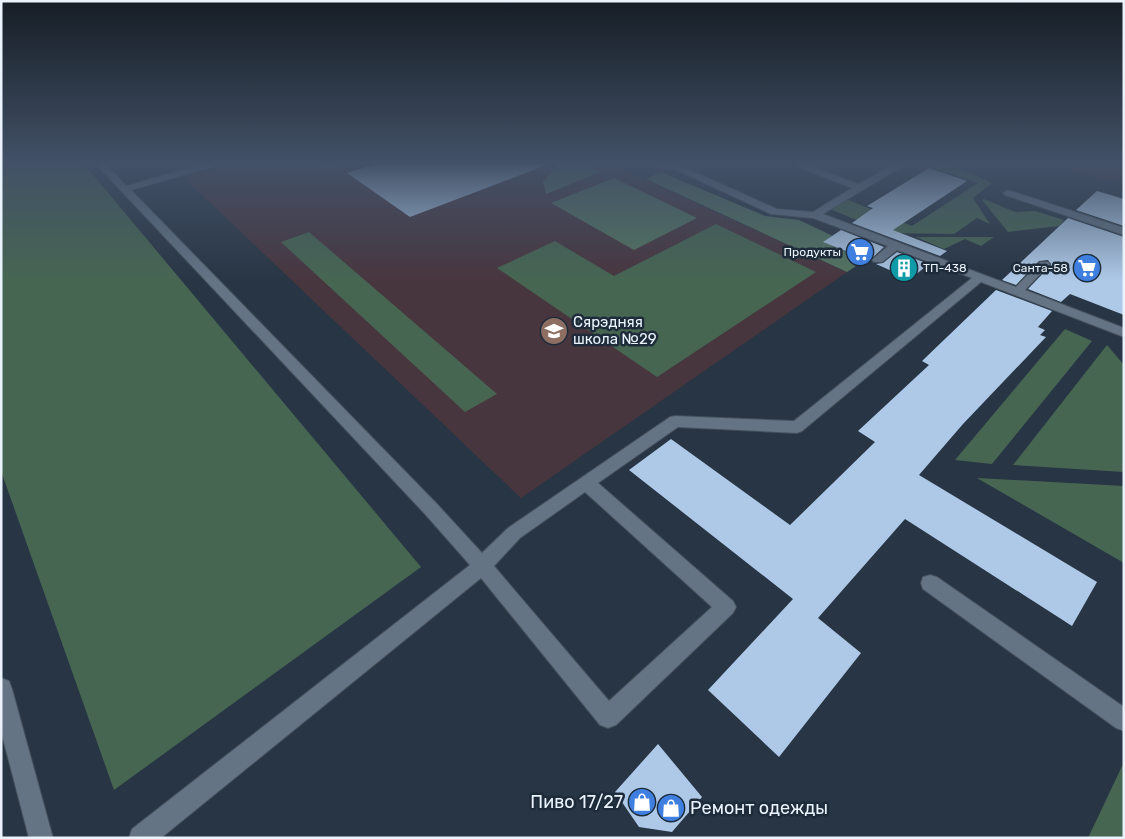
<svg xmlns="http://www.w3.org/2000/svg" width="1125" height="839" font-family="Rubik,sans-serif">
<style>
.education{fill:#48363f}
.green{fill:#476652}
.forest{fill:#547560}
.building{fill:#aec9e7}
.lines{fill:none;stroke-linecap:round;stroke-linejoin:round}
.minor-casing{stroke:#44505c;stroke-width:2}
.minor{fill:#647485;fill-rule:evenodd}
.labels{text-anchor:middle;dominant-baseline:central;stroke-width:5;stroke-linejoin:round;paint-order:stroke}
.far-poi-label{font-size:12px;fill:#eaf3fc;stroke:#1e2b3a;text-anchor:end}
.poi-label{font-size:15px;fill:#eaf3fc;stroke:#1e2b3a;text-anchor:start}
.near-poi-label{font-size:18px;fill:#eaf3fc;stroke:#1e2b3a;text-anchor:end}
</style>
<rect width="100%" height="100%" fill="#283544"/>
<g class="education">
<path d="M232,164h379l236,108 -326,226 -337,-320z"/>
<path d="M1049,164h75v8l-8,7 -19,-1z"/>
</g>
<g class="green">
<path d="M1,164h83l337,403 -307,223 -113,-319z"/>
<path d="M931,164h20l41,19 -19,15 17,26 -13,-6 -23,16 -66,-1 -58,-24 16,-10 66,27 66,-43 -50,-17z"/>
<path d="M984,199l31,13 20,-1 29,9 -5,6 -51,6 -26,-32z"/>
<path d="M716,224l100,48 -159,105 -160,-109 58,-27 59,35z"/>
<path d="M309,232l188,162 -32,18 -184,-170z"/>
<path d="M916,237h78l-13,9 -16,-7 -21,10z"/>
<path d="M1065,329l27,12 -100,123 -37,-4z"/>
<path d="M1107,345l17,20v107l-111,-7z"/>
<path d="M977,478l147,8v77z"/>
<path d="M1124,762v76h-36z"/>
</g>
<g class="forest">
<path d="M558,164h26l17,8 -55,22 -3,-12z"/>
<path d="M661,172l104,44 34,4 34,16 -9,6 41,18 -18,12 -201,-93z"/>
<path d="M614,178l83,40 -63,32 -83,-47z"/>
</g>
<g class="building">
<path d="M376,164h167l1,2 -134,51 -63,-44z"/>
<path d="M929,168l38,13 -74,49 54,21 -7,5 -88,-33 21,-15 -6,-2z"/>
<path d="M1097,191l27,8v27l-48,-16z"/>
<path d="M1068,218l56,19v78l-54,-21 -9,8 -33,-13 23,-24 -3,-5 -9,1 -23,24 -14,-5z"/>
<path d="M841,230l43,17 -13,12v2l-48,-19z"/>
<path d="M897,252l32,12 -19,15 -34,-15 7,-1z"/>
<path d="M996,290l56,21 -14,16 7,3 -5,5 6,2 -83,87 -44,51 178,107 -25,44 -167,-107 -87,99 43,35 -82,104 -71,-67 85,-91 -164,-129 42,-31 119,86 85,-83 -17,-11 71,-66 -7,-4z"/>
<path d="M658,744l44,53 -30,35 -33,-5 -24,-35z"/>
</g>
<g class="lines">
<g class="minor-casing">
<g id="minor">
<path d="M96,164h10l20,22 77,-22h13l-1,2 -84,24 306,314 45,49 26,-25 162,-111 5,-1 119,5 178,-143 -75,-28 -15,12h-8l-2,-2 2,-2 14,-12 -75,-28 -42,-4 -97,-45 -18,-3 -1,-2 24,1 98,44 36,3 39,-24 -56,-22 -1,-2h11l52,20 38,-20h10l-83,50 193,73 24,-25h8l2,2 -2,2 -23,24 99,38v9l-143,-55 -179,149 -5,2 -119,-6 -80,56 135,118 3,6 -3,6 -117,112 -8,3 -8,-3 -119,-147 -320,260h-32l3,-9 338,-264 -45,-51zM585,492l127,115 -103,94 -115,-135 26,-28z"/>
<path d="M316,164h25c-6,4 -19,4 -25,0z"/>
<path d="M1008,190l116,38v7l-119,-40 -2,-2z"/>
<path d="M930,575l7,2 187,130v24l-8,-3 -193,-139 -2,-6 2,-6z"/>
<path d="M1,678l8,3 3,8 41,149h-24l-28,-107z"/>
</g>
</g>
<use href="#minor" class="minor"/>
</g>
<linearGradient id="sky" x2="0" y2="1"><stop stop-color="#161d25"/><stop offset="0.58" stop-color="#425167"/><stop offset="1" stop-color="#425167" stop-opacity="0"/></linearGradient>
<rect width="1125" height="281" fill="url(#sky)"/>
<defs>
<g id="supermarket-disc" transform="scale(1.4375)"><circle r="9.5" fill="#3f7fe0" stroke="#1e2b3a"/><path d="M-6-5.5h2.5l.6 2H6L4.5 2H-2.5L-4.4-4H-6ZM-1.5 3.2a1.3 1.3 0 1 0 .1 0ZM3 3.2a1.3 1.3 0 1 0 .1 0Z" fill="#fff"/></g>
<g id="building-disc" transform="scale(1.4375)"><circle r="9.5" fill="#0f9aa8" stroke="#1e2b3a"/><path d="M-4-6H4V6H1V3H-1V6H-4ZM-2.5-4.3h1.7v1.8h-1.7ZM.8-4.3h1.7v1.8H.8ZM-2.5-1h1.7V.8h-1.7ZM.8-1h1.7V.8H.8Z" fill="#fff"/></g>
<g id="school-disc" transform="scale(1.4375)"><circle r="9.5" fill="#8d6e63" stroke="#1e2b3a"/><path d="M0-5L7-2L0 1L-7-2ZM-4 1L0 2.5L4 1V4Q0 6-4 4Z" fill="#fff"/></g>
<g id="shop-disc" transform="scale(1.4375)"><circle r="9.5" fill="#3f7fe0" stroke="#1e2b3a"/><path d="M-5-2.5h2.3a2.7 3.5 0 0 1 5.4 0H5L5.5 6h-11ZM-1.5-2.5h3a1.5 2.3 0 0 0-3 0Z" fill="#fff"/></g>
</defs>
<g fill-rule="evenodd">
<use href="#supermarket-disc" x="860" y="252"/>
<use href="#building-disc" x="904" y="268"/>
<use href="#supermarket-disc" x="1087" y="268"/>
<use href="#school-disc" x="554" y="331"/>
<use href="#shop-disc" x="642" y="802"/>
<use href="#shop-disc" x="671" y="808"/>
</g>
<g class="labels">
<g class="far-poi-label">
<text x="841" y="252">Продукты</text>
<text x="923" y="268" text-anchor="start">ТП-438</text>
<text x="1068" y="268">Санта-58</text>
</g>
<g class="poi-label">
<text x="573" y="322">Сярэдняя<tspan x="573" dy="17">школа №29</tspan></text>
</g>
<g class="near-poi-label">
<text x="623" y="802">Пиво 17/27</text>
<text x="690" y="808" text-anchor="start">Ремонт одежды</text>
</g>
</g>
<rect width="1125" height="839" fill="none" stroke="#eaf3fc" stroke-width="5"/>
</svg>
